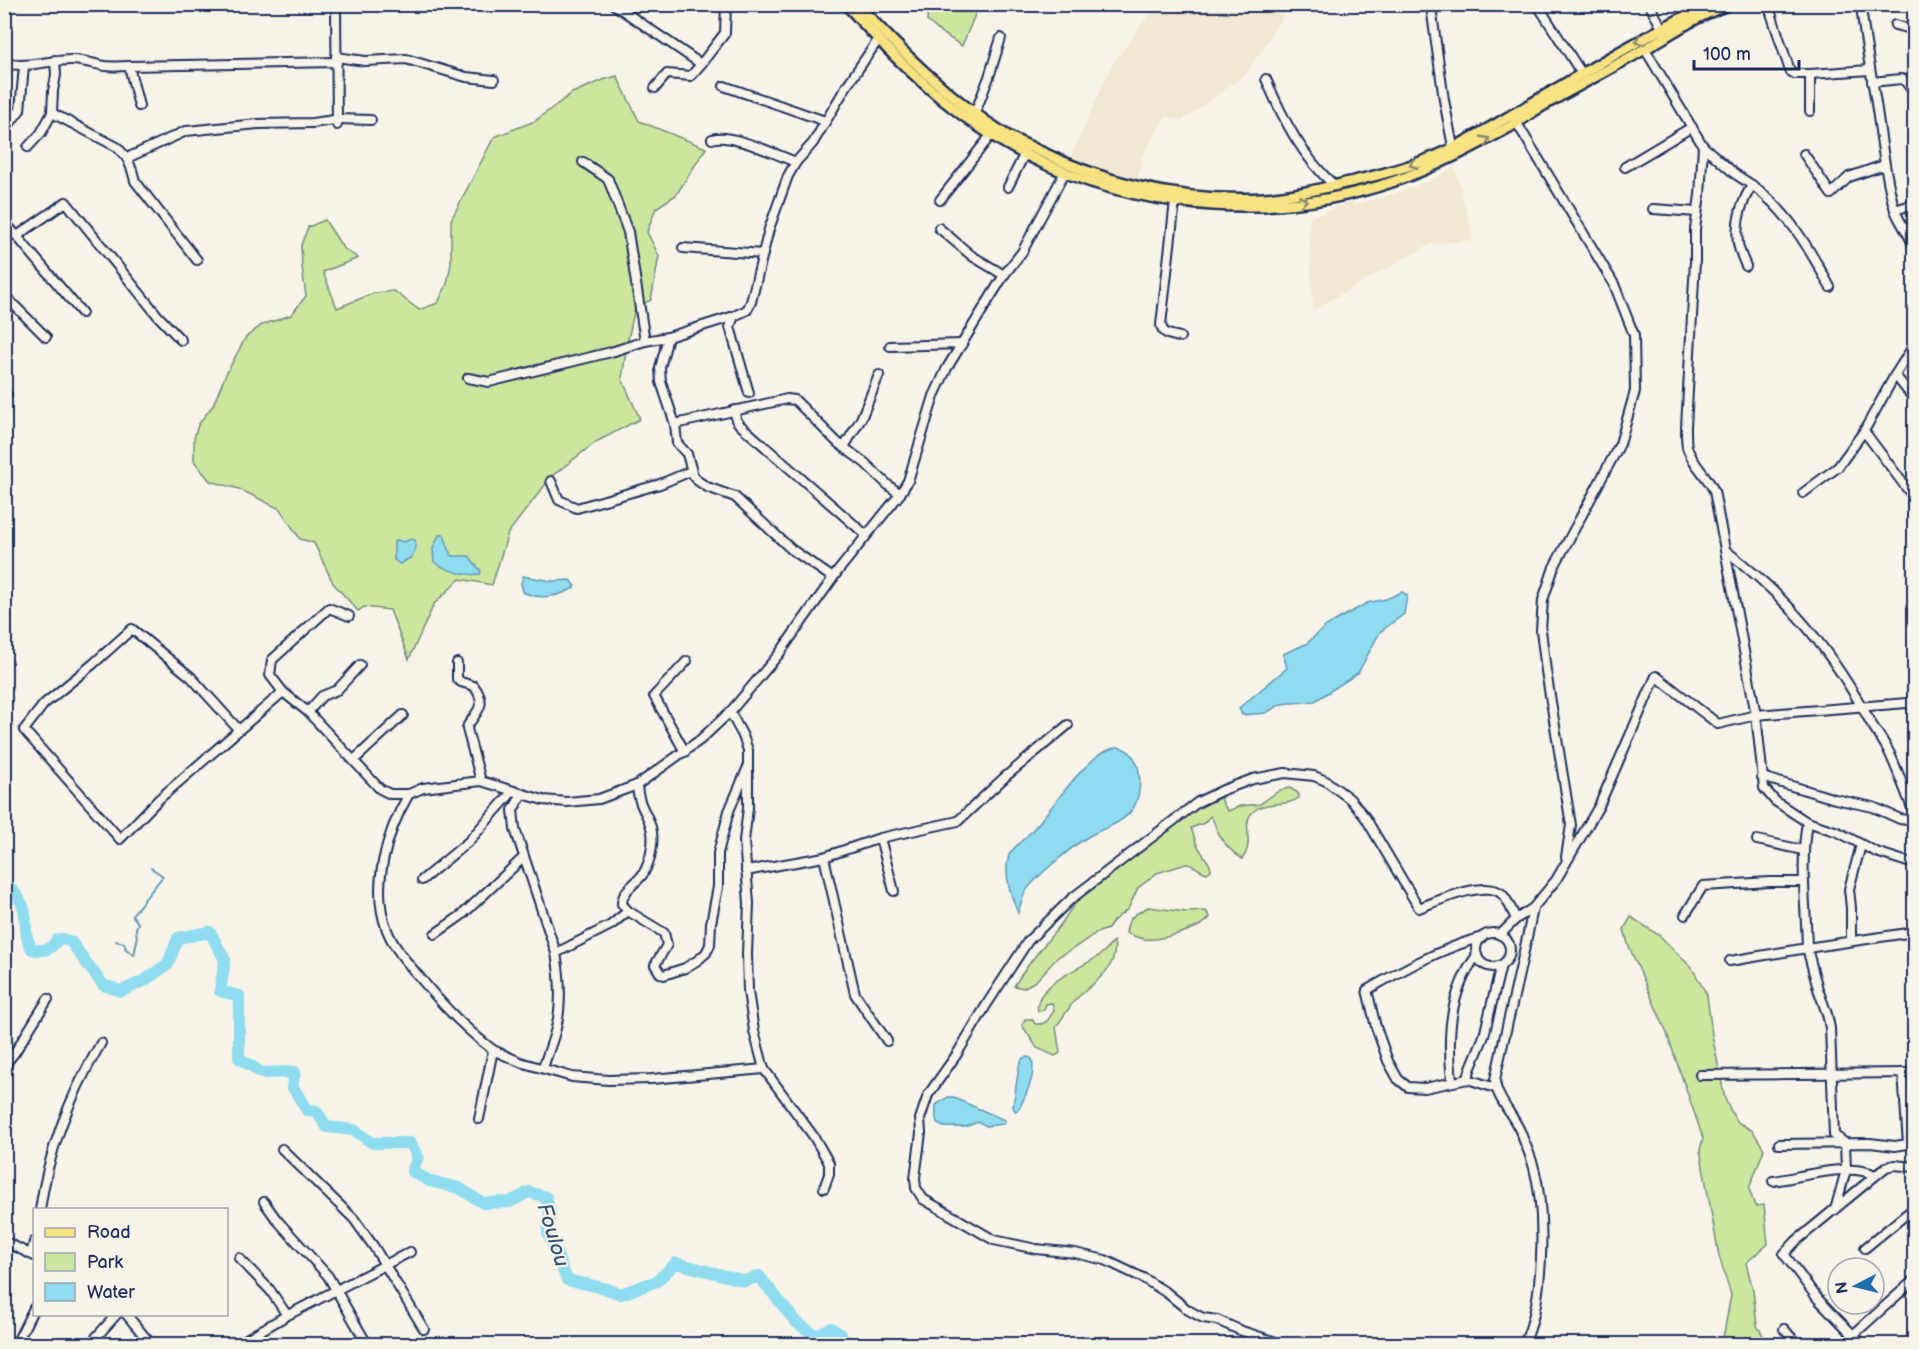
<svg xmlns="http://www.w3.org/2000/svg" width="1919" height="1349" font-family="'Balsamiq Sans',sans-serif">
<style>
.built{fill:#f2e7d1}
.green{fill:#cce69d;stroke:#748a7e;stroke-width:1.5}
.water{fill:#8fdbf0;stroke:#6196b6;stroke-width:1.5}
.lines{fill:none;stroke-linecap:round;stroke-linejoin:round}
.stream{stroke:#6196b6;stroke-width:2}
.river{stroke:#8fdbf0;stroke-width:12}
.minor-casing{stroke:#1b2f5e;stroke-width:12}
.major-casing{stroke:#1b2f5e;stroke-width:14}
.minor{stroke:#f7f3e8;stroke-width:8}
.major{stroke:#f8e281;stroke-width:9}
.oneway{stroke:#8a8870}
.labels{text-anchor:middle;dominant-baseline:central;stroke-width:4.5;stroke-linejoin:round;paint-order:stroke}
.water-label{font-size:21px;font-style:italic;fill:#32517b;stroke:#f7f3e8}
</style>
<rect width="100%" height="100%" fill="#f7f3e8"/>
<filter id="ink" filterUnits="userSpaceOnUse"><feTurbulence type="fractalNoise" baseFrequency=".0167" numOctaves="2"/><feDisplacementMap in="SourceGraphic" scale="12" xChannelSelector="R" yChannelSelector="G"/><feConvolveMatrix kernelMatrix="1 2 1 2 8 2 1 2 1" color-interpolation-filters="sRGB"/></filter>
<g filter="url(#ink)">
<g class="built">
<path d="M1156,5h134l-43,68 -65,48 -16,-5 -24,41 -6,29 -69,-21 45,-100z"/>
<path d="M1455,166l18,74 -43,4 -117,66 -4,-92 44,-17 1,4 45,-13 35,-14z"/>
</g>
<g class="green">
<path d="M928,5h51l-17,41 -22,-14 -13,-11z"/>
<path d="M617,76l22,45 67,27 -30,47 -20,13 -9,24 12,24 -8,44 -16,8 -8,36 -5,35 18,40 -44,23 -44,34 -44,57 -16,52 -32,-6 -26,25 -25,55 -19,-49 -26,-3 -6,4 -25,-28 -19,-40 -14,-4 -20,-30 -41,-20 -29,-8 -16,-20v-23l4,-13 15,-20 13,-31 20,-37 16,-12 29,-10 15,-19 -4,-29 -1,-22 7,-18 17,-7 18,28 15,10 -35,14 14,36 37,-15 20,-2 25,19 19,-7 9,-19 4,-20v-44l43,-83 41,-16 37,-28 31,-13z"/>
<path d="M1290,788l8,5 1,5c-13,10 -36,1 -48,16 -9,11 4,30 -9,45 -10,-7 -18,-15 -24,-25 -3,-7 -3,-13 -8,-18l-6,7 -13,5 6,17 13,20 1,5 -4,3c-8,-2 -13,-9 -21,-9l-29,9 -19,15 -10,21 -15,12 -5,8 -12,4 -25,17 -12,6 -23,25 -13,7 -9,-2c13,-21 28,-39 44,-58 7,-9 12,-19 19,-26 40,-44 91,-79 144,-105l2,7 5,7 12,-5 20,-2 20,-14z"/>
<path d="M1148,907l38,5 20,-1 4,6c-7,12 -51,24 -66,22 -6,-1 -12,-4 -18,-6 2,-17 8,-18 22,-26z"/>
<path d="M1631,917l29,19 32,32 15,27 5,40 13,64 11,22 17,10 11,18 -15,40 6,17 9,-1 4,39 -22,19 7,27 4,36 12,18h-47l9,-49 -12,-39 -19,-106 3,-12 -37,-107 -38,-87 -4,-15z"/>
<path d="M1114,941c5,28 -20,41 -38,58 -7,8 -13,19 -20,28l4,26 -5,3 -18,-8 -15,-23 3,-6h7l3,5c12,1 14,-5 19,-14l-2,-7 -6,1 -2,6 -6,1c-6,-25 43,-43 59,-54 7,-4 12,-11 17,-16z"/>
</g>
<g class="water">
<path d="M439,535h5l7,20 3,1h15l12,15 -1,3c-15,2 -33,-3 -46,-12l-1,-14z"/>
<path d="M411,539l4,1 1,7 -4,10 -12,7 -6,-4v-18l3,-2 7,2z"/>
<path d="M523,576l29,5 18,-1 5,5 -1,3c-16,9 -35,12 -51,4l-2,-9z"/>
<path d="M1402,592l5,3 -3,19 -24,18 -22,41 -43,28 -34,3 -15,9 -24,2 -3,-7 48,-40 -4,-14 23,-10 20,-18 41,-23 19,-4z"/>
<path d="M1118,747c26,4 26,46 14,63 -10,13 -25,17 -39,24 -16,8 -58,43 -67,57 -4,7 -6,15 -8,22 -7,-17 -15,-39 -9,-58 3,-7 13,-14 19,-20 23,-24 40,-54 66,-76 7,-7 15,-10 24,-12z"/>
<path d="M1028,1057l4,2c4,18 -6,35 -13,50l-4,2 -2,-4 6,-41 4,-8z"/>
<path d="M948,1097h4l53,23 -2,4 -17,2c-8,-6 -11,-3 -18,0 -4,2 -11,1 -16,1 -18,2 -17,-8 -16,-22z"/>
</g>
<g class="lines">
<path class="stream" d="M116,941l8,2 2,6 8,6 3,-14 -1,-12 2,-6 -6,-8 31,-39 -12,-8"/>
<g class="river">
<path d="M4,882c10,9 20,20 21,33 2,14 -1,21 7,34 12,2 18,2 25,-9l6,-1 8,3 32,43 18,6 23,-10 24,-17 10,-26 32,-6 15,28 -5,31 19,5v62l23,15 33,-1 -3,14 15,24 9,1 11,16 27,3 18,13h38l8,14 -6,14 17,10 30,7 24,15 27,-1 19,-10 17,5 4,16 -2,20 19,47 37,8 17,6 36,-13 19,-18 69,18 14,-5 37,46 20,14 15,-8 10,7 6,9"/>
<path d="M946,1344l6,-1 5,1"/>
</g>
<g class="minor-casing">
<g id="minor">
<path d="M197,4h21"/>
<path d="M336,4l1,121"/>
<path d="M613,4l88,60 24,-31 1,-29"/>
<path d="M1537,4l45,70"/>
<path d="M1649,4l13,24 1,4"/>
<path d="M1768,4l22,67 5,3h15v37"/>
<path d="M1861,4c3,36 11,71 16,106 5,33 8,65 17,97 4,15 16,26 20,41"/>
<path d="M1431,7l13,93 9,47"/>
<path d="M1895,25l19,5"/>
<path d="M336,57l29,4 41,-2 60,18 28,3"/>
<path d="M4,63c24,6 46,-4 70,-3 12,1 20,4 31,6 8,1 16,0 24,0"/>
<path d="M1810,74l60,-4"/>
<path d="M1266,79c17,40 36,78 69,107"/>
<path d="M1872,82l29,-3 3,1 10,12"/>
<path d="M724,86l101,35"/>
<path d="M655,88l12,-14 24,2 10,-12"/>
<path d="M139,106l-10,-40 208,-4"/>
<path d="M52,113l65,34 10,11 5,12 3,11 62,79"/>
<path d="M975,113l14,-36 12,-39"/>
<path d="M1512,115l102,169 20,51 1,56 -15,53 -66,123 -11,33 -2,30 5,41 25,154 -5,32"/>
<path d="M337,119l34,1"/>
<path d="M5,130l15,-20 4,-44"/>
<path d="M712,139c17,-7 65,16 84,23"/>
<path d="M1703,146l32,28 17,11c-11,18 -17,36 -14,58 1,8 5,16 8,23"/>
<path d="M28,147l13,-14 11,-20 1,-22 3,-16 -1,-15"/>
<path d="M1804,154l27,40 18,-17 35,-12"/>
<path d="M127,158l59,-27 72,-7 54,-1 22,-3"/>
<path d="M583,162l25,17 20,53 17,109"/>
<path d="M1625,167l67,-40"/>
<path d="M1752,185c36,26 57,63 78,102"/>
<path d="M1008,187l17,-34"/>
<path d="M940,200l55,-70"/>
<path d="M1175,201l-14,124c2,10 10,10 19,12"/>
<path d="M1653,209l44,3"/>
<path d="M1895,210l19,-6"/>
<path d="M4,221l78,92"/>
<path d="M939,228l33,28 32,19"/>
<path d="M17,236l49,-34 92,114 23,24"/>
<path d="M683,248l80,6"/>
<path d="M4,295l42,42"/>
<path d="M734,316l-4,11 19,66"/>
<path d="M668,337l-8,31 1,14 14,42 2,19 10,11 6,21 5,6 9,6 28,10 56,52 42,29"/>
<path d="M890,346l72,-2"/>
<path d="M1895,375l19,24"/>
<path d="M468,378l21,4 122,-30 34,-11 23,-4 66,-21 13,-6 4,-8 18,-73 19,-53 8,-14 17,-19 33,-56 32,-47"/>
<path d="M4,391l3,4"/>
<path d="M735,410l1,10 4,5 126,110"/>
<path d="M675,424l112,-25 8,1 43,43 27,20 23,22 12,9"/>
<path d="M1864,431l50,67"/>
<path d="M844,447l17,-28 18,-44"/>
<path d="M551,481l8,19 18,8 83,-24 31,-13"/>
<path d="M1803,493l35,-26 26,-36 31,-56 19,-30"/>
<path d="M1725,550c65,49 107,102 146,173 6,10 14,20 19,31 9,20 16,39 24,59"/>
<path d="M457,663v16l4,3 13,4c13,18 5,23 -6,39l-1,4 14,52"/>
<path d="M283,692l-13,-17 2,-15 57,-52 20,8"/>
<path d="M308,712l14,-16 15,-6 23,-25"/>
<path d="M730,712l13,24 5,14v58l-4,33 5,62 -2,51 1,37 6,40 10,38 50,68 15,26v11l-5,14"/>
<path d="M239,730l-48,-53 -59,-48 -39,35 -49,40 -20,26 96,109 39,-40 124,-107 25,20 72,77 10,5h19l14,-6 58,-7 62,19 24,2 32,-3 38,-14 63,-45 30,-28 49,-58 59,-83 62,-77 8,-13 26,-85 13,-28 57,-93 18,-23 43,-80"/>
<path d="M685,752l-31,-56 33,-35"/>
<path d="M354,760l49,-45"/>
<path d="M1762,777l73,22 38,8 27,12 14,2"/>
<path d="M637,785c1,29 21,33 14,67 -1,8 -4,15 -8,22 -7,10 -21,16 -21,30l6,7 36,22 3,12 -12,20 5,8 4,2 21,-7 13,-8 8,-7 4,-8 1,-22 7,-36v-34l11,-42 18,-42"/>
<path d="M409,794c-22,37 -39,93 -22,136 8,21 26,39 40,56 20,24 41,45 66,64l-14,69"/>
<path d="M522,794l-9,16 2,19 41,124c4,23 6,52 0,75 -3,13 -9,27 -13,40"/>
<path d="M1807,822l31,10 38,20 38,12"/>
<path d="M880,838l14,53"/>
<path d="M1757,840l46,10"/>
<path d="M824,857l31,137 32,47"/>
<path d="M746,871l78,-14 56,-19 78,-17 47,-44 63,-52"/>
<path d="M422,880l47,-39 44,-50"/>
<path d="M1685,915l18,-29 67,-4h33"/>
<circle cx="1493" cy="950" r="17"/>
<path d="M435,934l27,-19 61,-57"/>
<path d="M1500,935l16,-16 17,-11 23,-28 43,-74 57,-130 62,48 38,-9 -42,-224c-7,-16 -22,-27 -27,-44 -1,-6 -1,-14 -1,-20l9,-166v-32l5,-34 3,-49 -58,-97"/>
<path d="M1482,937c-42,12 -78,32 -115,53l9,37 12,34 10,18 10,8 17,1 43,-9 27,9"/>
<path d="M1851,940v-32l-2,-19 12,-44"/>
<path d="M556,953l55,-28 17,-14"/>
<path d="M1730,961l77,-13c-1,-43 -7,-84 0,-126l-32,-21 -11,-13 -8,-73 151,-12 7,3"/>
<path d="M493,1050l27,12 52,15 36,3 44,-1 112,-10"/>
<path d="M4,1066l11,-14 33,-53"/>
<path d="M1700,1075l214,-2"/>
<path d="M1468,1079l2,-9 14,-34 17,-71"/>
<path d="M1452,1081c-5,-45 -3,-88 25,-126"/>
<path d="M1779,1144l91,-1 25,3 13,-2 -5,-71"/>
<path d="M282,1149l72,70 20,28 50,82"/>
<path d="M1773,1181c28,-4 77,-19 102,-6"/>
<path d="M264,1202l13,18 51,56 39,68"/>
<path d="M40,1210c8,-59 31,-116 61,-167"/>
<path d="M1835,1210l11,-40 -1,-27 -11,-8 -4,-107 -3,-14 -9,-25 -11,-41 107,-16"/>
<path d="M4,1241l30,15"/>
<path d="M1865,1248l49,-40"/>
<path d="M31,1254l3,-12"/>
<path d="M239,1258l31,32 17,25"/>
<path d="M126,1314l25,30"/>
<path d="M1784,1329l13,15"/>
<path d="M16,1344l18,-36"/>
<path d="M90,1344l27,-30"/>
<path d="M238,1344l46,-27 126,-65"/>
<path d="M1282,1344l-40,-13 -25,-11 -14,-2 -15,-8 -21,-17 -24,-15 -38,-18 -30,-7 -39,-4 -42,-9 -71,-41 -7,-11 -1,-10 6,-45 -1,-14 8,-24 29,-41 30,-50 41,-63 43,-42 127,-97 25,-12 30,-11 32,-6 29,3 12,5 24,18 15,18 54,91c18,-7 67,-29 83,-14 6,6 10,17 14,25"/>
<path d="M1524,1344c20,-42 22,-131 10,-176 -3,-12 -9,-24 -13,-35 -7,-18 -25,-34 -26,-53 12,-57 27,-114 38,-172"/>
<path d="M1843,1344l71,-64"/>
<path d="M1862,1344l-44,-45 -34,-45 12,-13 90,-74 9,-2 19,2"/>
</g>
</g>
<g class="major-casing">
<g id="major">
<path d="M846,4c40,45 83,89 132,122 119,82 281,102 417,55 38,-13 74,-32 109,-51 10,-5 20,-12 30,-19 35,-21 73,-40 109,-61 28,-16 56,-36 88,-46"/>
<path d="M857,4c45,48 92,95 148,130 9,6 20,10 30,15 71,35 149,53 228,49 32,-2 65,-11 95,-18 29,-7 59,-15 87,-28 29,-14 56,-31 84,-47 59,-35 119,-71 181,-101"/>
</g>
</g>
<use href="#minor" class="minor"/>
<use href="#major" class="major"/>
</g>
<defs><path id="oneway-chevron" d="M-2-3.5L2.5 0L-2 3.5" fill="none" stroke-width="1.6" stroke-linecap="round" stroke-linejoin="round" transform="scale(1.5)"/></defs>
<g class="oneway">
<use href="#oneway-chevron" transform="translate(1639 41) rotate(150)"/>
<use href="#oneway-chevron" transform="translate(1486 140) rotate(-28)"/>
<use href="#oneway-chevron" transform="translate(1413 164) rotate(160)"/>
<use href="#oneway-chevron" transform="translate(1303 201) rotate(-7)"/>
</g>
</g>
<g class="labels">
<g class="water-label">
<text transform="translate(553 1235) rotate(73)">Foulou</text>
</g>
</g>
<rect width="1919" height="1349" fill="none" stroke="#f7f3e8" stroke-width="24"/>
<rect x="12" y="12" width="1895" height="1325" fill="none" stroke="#1b2f5e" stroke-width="2" filter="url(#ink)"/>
<rect x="33" y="1208" width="195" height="108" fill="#f7f3e8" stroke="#9fa5b1" stroke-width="1.5"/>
<rect x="45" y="1228" width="30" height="9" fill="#f8e281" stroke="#9fa5b1" stroke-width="1.5"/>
<text x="87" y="1238" font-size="18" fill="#1b2f5e">Road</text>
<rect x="45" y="1253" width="30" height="18" fill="#cce69d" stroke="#9fa5b1" stroke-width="1.5"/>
<text x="87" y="1268" font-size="18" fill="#1b2f5e">Park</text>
<rect x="45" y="1283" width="30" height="18" fill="#8fdbf0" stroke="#9fa5b1" stroke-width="1.5"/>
<text x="87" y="1298" font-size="18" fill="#1b2f5e">Water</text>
<g transform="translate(1856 1286) rotate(263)"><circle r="28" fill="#f7f3e8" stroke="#9fa5b1" stroke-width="1.5"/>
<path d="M0-4.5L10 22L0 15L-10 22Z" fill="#1f6fb2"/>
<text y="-9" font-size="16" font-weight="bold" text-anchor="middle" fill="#1b2f5e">N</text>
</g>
<path d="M1694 60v9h105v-9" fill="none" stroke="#1b2f5e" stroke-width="3"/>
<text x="1703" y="60" font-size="18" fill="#1b2f5e" stroke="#f7f3e8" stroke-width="4.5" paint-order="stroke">100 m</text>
</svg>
